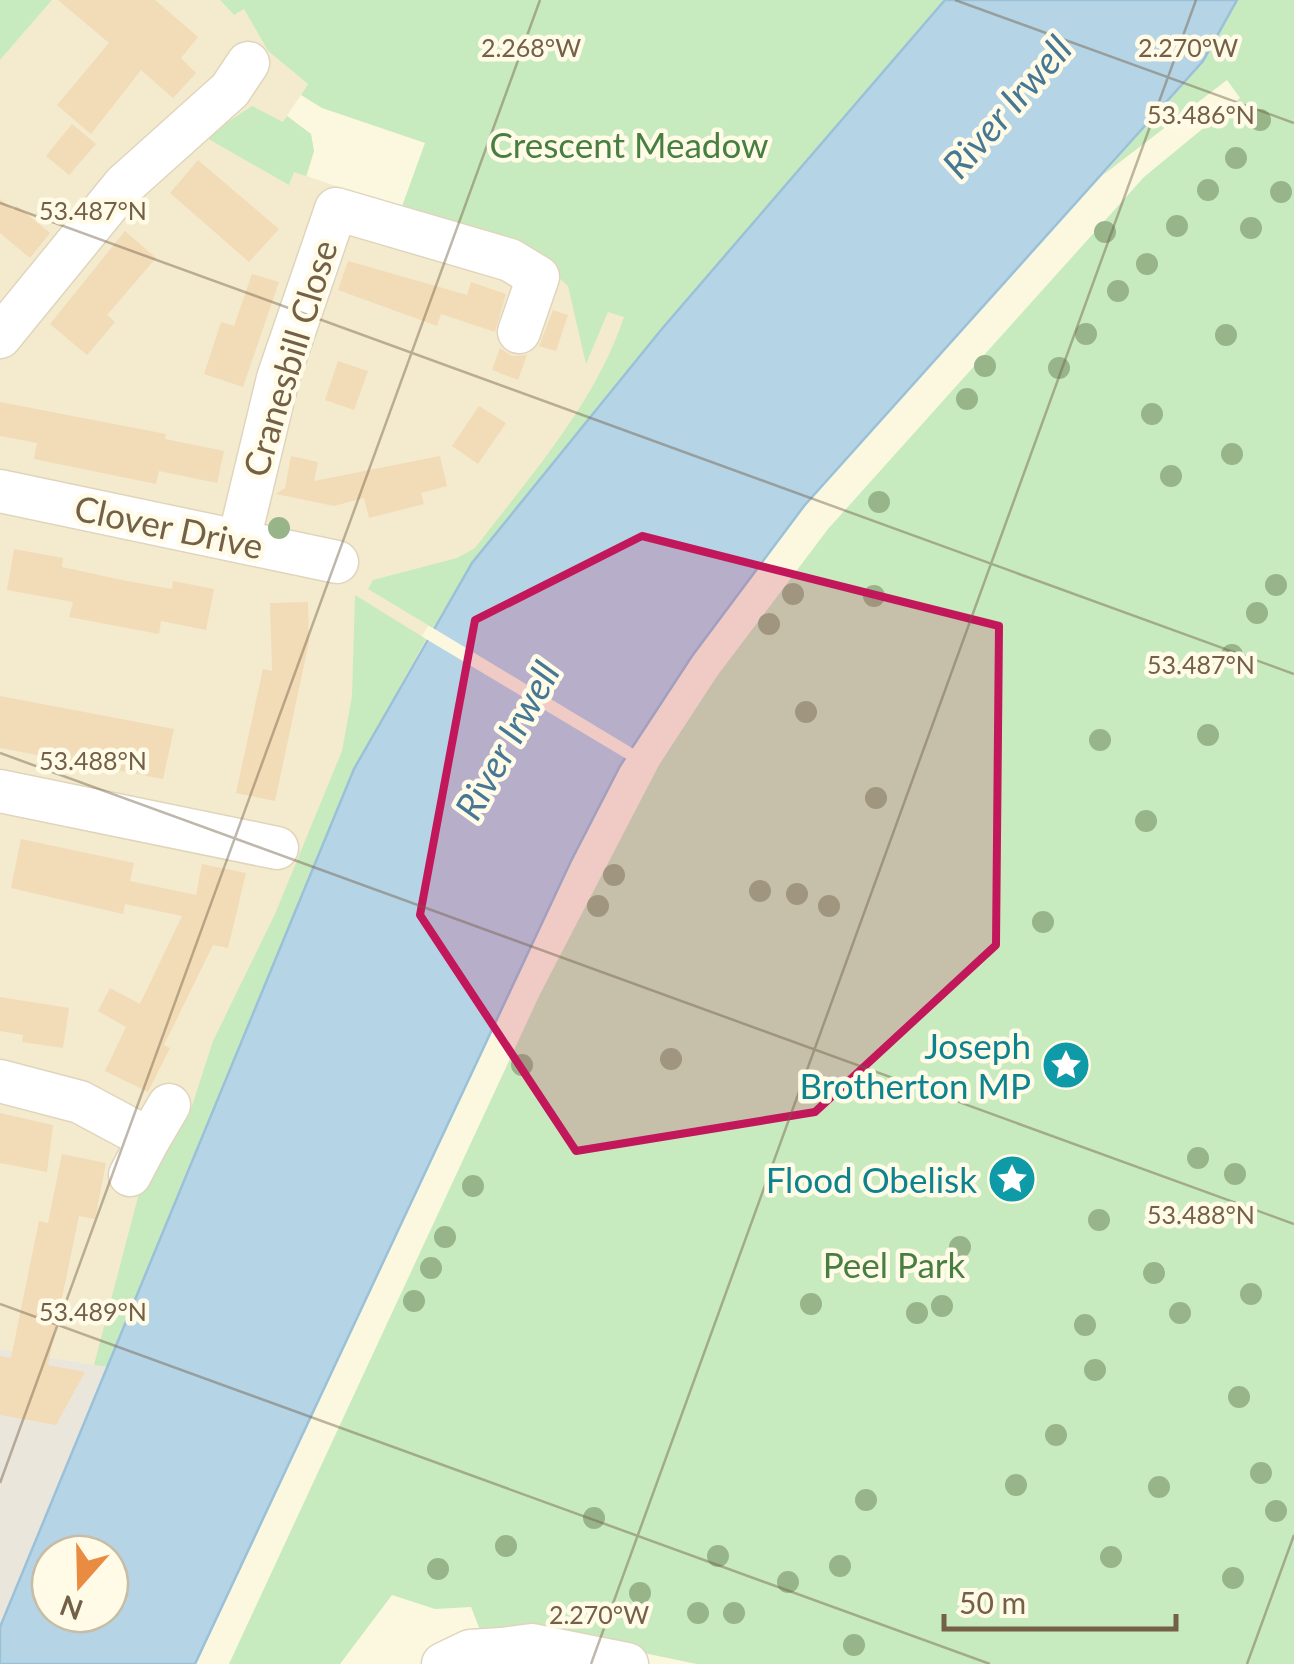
<svg xmlns="http://www.w3.org/2000/svg" width="1294" height="1664" font-family="Lato,sans-serif">
<style>
.residential{fill:#f4ebce}
.industrial{fill:#ebe6dc}
.green{fill:#c7eabf}
.water{fill:#b5d4e6;stroke:#9bc1d8;stroke-width:2.5;fill-rule:evenodd}
.pier{fill:#fcf8e0}
.building{fill:#f2dbb7}
.lines{fill:none;stroke-linecap:round;stroke-linejoin:round}
.minor-casing{stroke:#e0d5bc;stroke-width:45}
.minor{stroke:#fff;stroke-width:42}
.tree{fill:#98b589}
.marked{fill:#c2185b;fill-opacity:0.2;stroke:#c2185b;stroke-width:8;stroke-linejoin:round}
.ticks{fill:none;stroke:#736047;stroke-width:2.5;stroke-opacity:0.45}
.labels{text-anchor:middle;dominant-baseline:central;stroke-width:9;stroke-linejoin:round;paint-order:stroke}
.park-label{font-size:35px;fill:#467f41;stroke:#fffbe7}
.street-label{font-size:35px;fill:#736047;stroke:#fffbe7}
.culture-label{font-size:35px;fill:#0d838f;stroke:#fffbe7;text-anchor:end}
.water-label{font-size:38px;font-style:italic;fill:#467895;stroke:#fffbe7}
.ticks-label{font-size:25px;text-anchor:middle;fill:#736047;stroke:#fffbe7;stroke-width:9;stroke-linejoin:round;paint-order:stroke}
</style>
<rect width="100%" height="100%" fill="#fcf8e0"/>
<path class="residential" d="M52,0h168l14,15 10,-6 24,42 40,33 -21,32 24,18 3,17 -7,25 228,80 73,55 53,19 -189,234 -118,204 -246,599 -108,-18v-1289z"/>
<path class="industrial" d="M0,1349l108,18 -108,260z"/>
<g class="green">
<path d="M0,0h52l-52,60z"/>
<path d="M220,0h725l-284,330 -189,233 -39,65 -65,-39 5,-9 84,-22 18,-10c55,-72 120,-144 149,-231l-16,-5 -22,52 -18,-78 -33,-30 -134,-47 24,-66 -103,-35 -21,-13 7,-11 -40,-33 -24,-42 -10,6z"/>
<path d="M1237,0h57v1664h-597l-160,-33 -57,-1 -9,-23 -36,2 -43,-14 -52,69h-111l311,-670 119,-229 58,-89 111,-147 316,-352 96,-79 -13,-18 -124,95 100,-114z"/>
<path d="M252,106l31,16 4,-6 24,18 3,17 -8,25 -12,-4 -5,13 -84,-48z"/>
<path d="M355,595l71,44 -72,130 -246,598 -14,-2 45,-172 53,-87 21,-65 62,-127 67,-163 10,-55z"/>
</g>
<path class="water" d="M945,0h292l-34,61 -399,445 -112,150 -72,110 -49,95 -376,803h-195v-37l354,-858 118,-206 189,-233zM50,1554h60v60h-60z"/>
<path class="pier" d="M428,626l5,2 204,123 -7,10 -204,-122 -4,-3z"/>
<g class="building">
<path d="M58,0h97l43,37 -17,21 15,15 -23,25 -32,-28 -50,64 -34,-29 52,-62z"/>
<path d="M72,124l24,20 -27,31 -23,-19z"/>
<path d="M198,160l81,69 -30,33 -79,-69z"/>
<path d="M0,199l13,11 4,-4 33,27 -20,25 -30,-25z"/>
<path d="M125,231l31,27 -49,57 8,7 -28,33 -37,-31z"/>
<path d="M348,261l119,34 4,-13 35,12 -11,38 -54,-18 -4,12 -99,-36z"/>
<path d="M252,274l27,8 -36,105 -39,-13 17,-52 13,4z"/>
<path d="M553,310l15,5 -12,36 -17,-5z"/>
<path d="M500,348l12,8 15,-1 -9,25 -26,-10z"/>
<path d="M338,361l30,10 -14,39 -29,-10z"/>
<path d="M0,402l166,32 -1,5 59,12 -7,32 -58,-12 -3,13 -122,-25 3,-16 -37,-7z"/>
<path d="M479,406l27,17 -28,41 -26,-18z"/>
<path d="M291,456l27,6 -4,19 126,-25 7,30 -26,7 3,11 -55,14 -5,-20 -30,8 -58,-12 9,-6z"/>
<path d="M14,549l49,9 -1,9 65,14 45,8 1,-8 41,8 -8,41 -45,-9 -2,13 -90,-17 4,-15 -66,-12z"/>
<path d="M308,602l1,40 -34,159 -39,-8 27,-124 9,2 -2,-68z"/>
<path d="M0,696l174,33 -11,50 -163,-31z"/>
<path d="M21,839l113,24 -4,18 66,14 6,-31 44,9 -18,75 -15,-3 -49,100 6,3 -22,44 -43,-21 21,-44 -28,-16 12,-23 30,16 42,-88 -57,-12 -2,10 -112,-26z"/>
<path d="M0,997l69,11 -6,40 -41,-6 1,-7 -23,-4z"/>
<path d="M0,1113l53,12 -6,47 -47,-9z"/>
<path d="M62,1154l44,9 -11,56 -16,-3 -31,149 37,7 -29,53 -56,-10v-59l11,2 28,-137 9,2z"/>
</g>
<g class="lines">
<g class="minor-casing">
<g id="minor">
<path d="M0,337l124,-152 106,-95 18,-27"/>
<path d="M0,491l337,71"/>
<path d="M239,540l39,-162 58,-169 174,51 28,17 -19,55"/>
<path d="M0,791l277,57"/>
<path d="M0,1081l80,21 69,37 -19,36"/>
<path d="M149,1139l20,-34"/>
<path d="M502,1649l30,-4 95,19"/>
<path d="M443,1664l27,-13 32,-2 3,15"/>
</g>
</g>
<use href="#minor" class="minor"/>
</g>
<g class="tree">
<circle cx="1260" cy="120" r="11"/>
<circle cx="1236" cy="158" r="11"/>
<circle cx="1208" cy="190" r="11"/>
<circle cx="1281" cy="192" r="11"/>
<circle cx="1177" cy="226" r="11"/>
<circle cx="1251" cy="228" r="11"/>
<circle cx="1105" cy="232" r="11"/>
<circle cx="1147" cy="264" r="11"/>
<circle cx="1118" cy="291" r="11"/>
<circle cx="1086" cy="334" r="11"/>
<circle cx="1226" cy="335" r="11"/>
<circle cx="985" cy="366" r="11"/>
<circle cx="1059" cy="368" r="11"/>
<circle cx="967" cy="399" r="11"/>
<circle cx="1152" cy="414" r="11"/>
<circle cx="1232" cy="454" r="11"/>
<circle cx="1171" cy="476" r="11"/>
<circle cx="879" cy="502" r="11"/>
<circle cx="279" cy="528" r="11"/>
<circle cx="1276" cy="585" r="11"/>
<circle cx="793" cy="594" r="11"/>
<circle cx="874" cy="596" r="11"/>
<circle cx="1257" cy="613" r="11"/>
<circle cx="769" cy="624" r="11"/>
<circle cx="1232" cy="655" r="11"/>
<circle cx="806" cy="712" r="11"/>
<circle cx="1208" cy="735" r="11"/>
<circle cx="1100" cy="740" r="11"/>
<circle cx="876" cy="798" r="11"/>
<circle cx="1146" cy="821" r="11"/>
<circle cx="614" cy="875" r="11"/>
<circle cx="760" cy="891" r="11"/>
<circle cx="797" cy="894" r="11"/>
<circle cx="598" cy="906" r="11"/>
<circle cx="829" cy="906" r="11"/>
<circle cx="1043" cy="922" r="11"/>
<circle cx="671" cy="1059" r="11"/>
<circle cx="522" cy="1065" r="11"/>
<circle cx="1198" cy="1158" r="11"/>
<circle cx="1235" cy="1174" r="11"/>
<circle cx="473" cy="1186" r="11"/>
<circle cx="1099" cy="1220" r="11"/>
<circle cx="445" cy="1237" r="11"/>
<circle cx="960" cy="1247" r="11"/>
<circle cx="431" cy="1268" r="11"/>
<circle cx="1154" cy="1273" r="11"/>
<circle cx="1251" cy="1294" r="11"/>
<circle cx="414" cy="1301" r="11"/>
<circle cx="811" cy="1304" r="11"/>
<circle cx="942" cy="1306" r="11"/>
<circle cx="917" cy="1313" r="11"/>
<circle cx="1180" cy="1313" r="11"/>
<circle cx="1085" cy="1325" r="11"/>
<circle cx="1095" cy="1370" r="11"/>
<circle cx="1239" cy="1397" r="11"/>
<circle cx="1056" cy="1435" r="11"/>
<circle cx="1261" cy="1473" r="11"/>
<circle cx="1016" cy="1485" r="11"/>
<circle cx="1159" cy="1487" r="11"/>
<circle cx="866" cy="1500" r="11"/>
<circle cx="1276" cy="1511" r="11"/>
<circle cx="594" cy="1518" r="11"/>
<circle cx="506" cy="1546" r="11"/>
<circle cx="718" cy="1556" r="11"/>
<circle cx="1111" cy="1557" r="11"/>
<circle cx="840" cy="1566" r="11"/>
<circle cx="438" cy="1569" r="11"/>
<circle cx="1233" cy="1578" r="11"/>
<circle cx="788" cy="1582" r="11"/>
<circle cx="640" cy="1593" r="11"/>
<circle cx="698" cy="1613" r="11"/>
<circle cx="734" cy="1613" r="11"/>
<circle cx="854" cy="1645" r="11"/>
</g>
<path class="marked" d="M642,536l357,90 -3,319 -181,167 -239,39 -156,-236 55,-295z"/>
<path class="ticks" d="M955,0l339,123M0,203l1294,471M0,753l1294,471M0,1304l990,360M0,1483l540,-1483M591,1664l605,-1664M1247,1664l47,-129"/>
<defs>
<g id="sight-disc" transform="scale(2.5)"><circle r="9.5" fill="#0f9aa8" stroke="#fffbe7"/><path d="M0-6L1.8-2.2L6-1.7L2.9 1.2L3.7 5.4L0 3.3L-3.7 5.4L-2.9 1.2L-6-1.7L-1.8-2.2Z" fill="#fff"/></g>
</defs>
<g fill-rule="evenodd">
<use href="#sight-disc" x="1066" y="1065"/>
<use href="#sight-disc" x="1012" y="1179"/>
</g>
<g class="labels">
<g class="park-label">
<text x="629" y="144">Crescent Meadow</text>
<text x="894" y="1264">Peel Park</text>
</g>
<g class="street-label">
<text transform="translate(289 358) rotate(-73)">Cranesbill Close</text>
<text transform="translate(169 526) rotate(12)">Clover Drive</text>
</g>
<g class="culture-label">
<text x="1031" y="1045">Joseph<tspan x="1031" dy="40">Brotherton MP</tspan></text>
<text x="977" y="1179">Flood Obelisk</text>
</g>
<g class="water-label">
<text transform="translate(1006 106) rotate(-49)">River Irwell</text>
<text transform="translate(506 740) rotate(-61)">River Irwell</text>
</g>
</g>
<g class="ticks-label">
<text x="531" y="57">2.268°W</text>
<text x="1188" y="57">2.270°W</text>
<text x="1201" y="124">53.486°N</text>
<text x="93" y="220">53.487°N</text>
<text x="1201" y="674">53.487°N</text>
<text x="93" y="770">53.488°N</text>
<text x="1201" y="1224">53.488°N</text>
<text x="93" y="1321">53.489°N</text>
<text x="599" y="1624">2.270°W</text>
</g>
<g transform="translate(80 1584) rotate(200)"><circle r="48" fill="#fffbe7" stroke="#c7bda7" stroke-width="2.5"/>
<path d="M0-8L18 38L0 25L-18 38Z" fill="#e98c42"/>
<text y="-15" font-size="28" font-weight="bold" text-anchor="middle" fill="#736047">N</text>
</g>
<path d="M944 1614v15h232v-15" fill="none" stroke="#736047" stroke-width="5"/>
<text x="959" y="1614" font-size="30" fill="#736047" stroke="#fffbe7" stroke-width="8" paint-order="stroke">50 m</text>
</svg>
